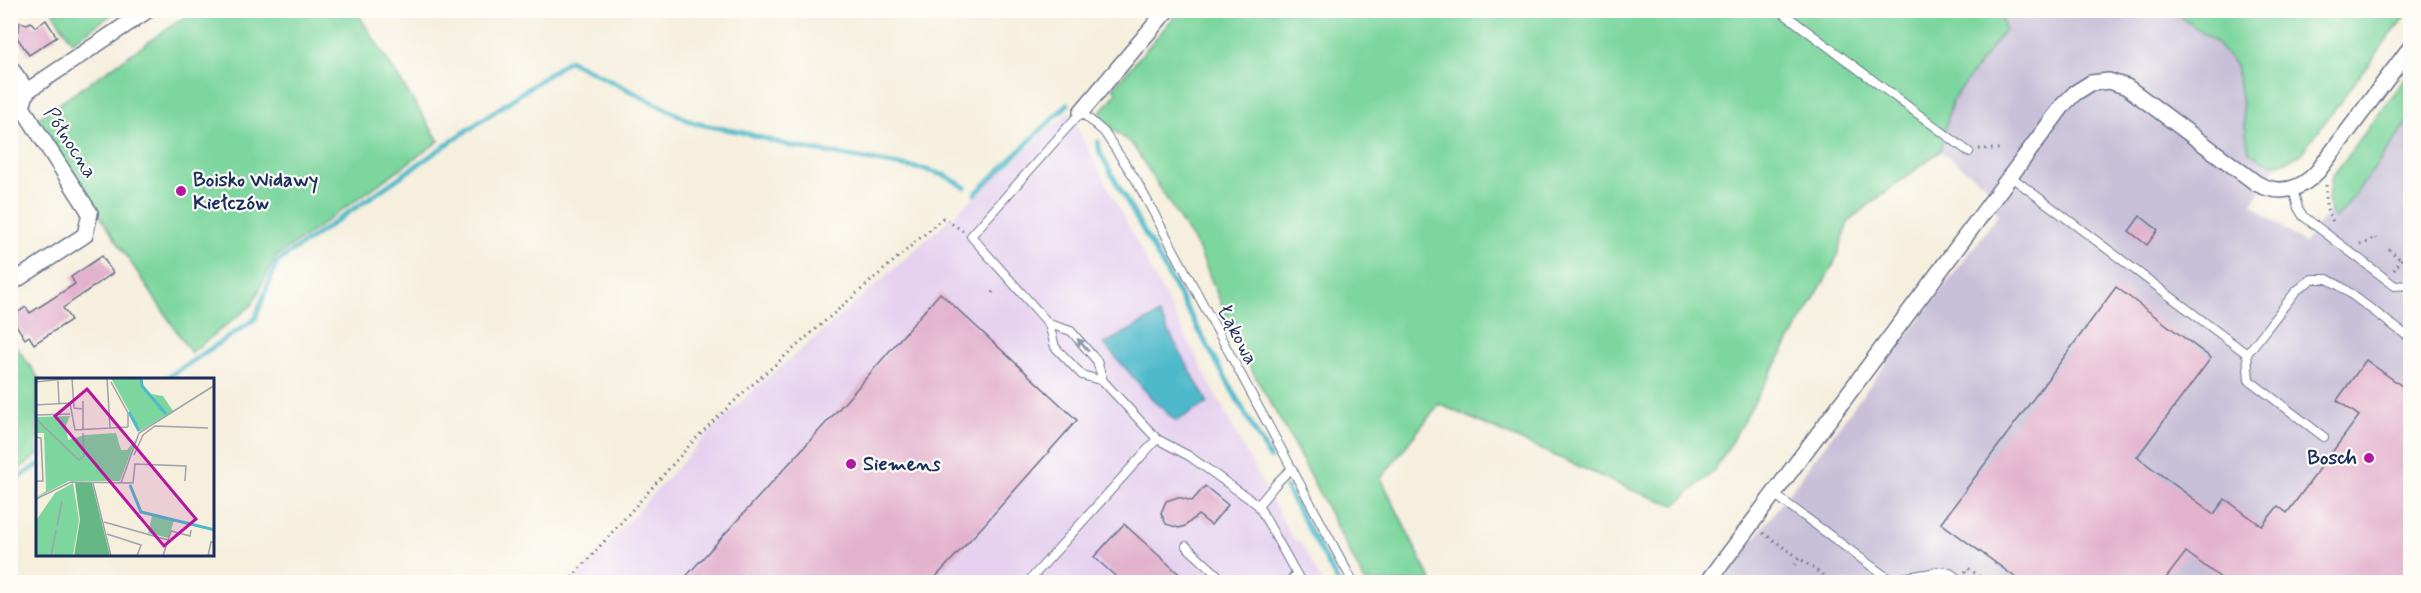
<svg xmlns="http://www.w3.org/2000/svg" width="2421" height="593" font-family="Mynerve,sans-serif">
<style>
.built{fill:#e6d2f0}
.industrial{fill:#c8bfd8}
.green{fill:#7cd69d;stroke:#4c827e;stroke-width:1.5}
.water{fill:#4db9ca;stroke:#347494;stroke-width:1.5}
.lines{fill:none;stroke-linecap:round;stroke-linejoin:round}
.stream{stroke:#4db9ca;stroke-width:5}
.building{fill:#e3b3ce}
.lane-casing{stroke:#68728b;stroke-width:10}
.street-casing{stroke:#68728b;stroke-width:18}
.path{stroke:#68728b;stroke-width:3;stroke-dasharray:1.5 4.5;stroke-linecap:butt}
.lane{stroke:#fff;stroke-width:8}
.street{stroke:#fff;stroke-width:15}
.oneway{fill:#8d97ae}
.poi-dot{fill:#b5179e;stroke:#fdfcf7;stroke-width:2}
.labels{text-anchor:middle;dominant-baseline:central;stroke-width:4.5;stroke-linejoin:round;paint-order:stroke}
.street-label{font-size:20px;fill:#1b2f5e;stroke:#fdfcf7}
.poi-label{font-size:20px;font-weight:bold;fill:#1b2f5e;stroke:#fdfcf7;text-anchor:start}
.inset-river{fill:none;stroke:#4db9ca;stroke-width:3}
.inset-road{fill:none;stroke:#9ea2ab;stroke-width:1.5}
.view{fill:#b5179e;fill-opacity:0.15;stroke:#b5179e;stroke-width:3}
.inset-edge{fill:none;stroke:#1b2f5e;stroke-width:3}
</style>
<rect width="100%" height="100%" fill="#fdfcf7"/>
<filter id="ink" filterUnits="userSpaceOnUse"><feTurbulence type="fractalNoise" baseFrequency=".0167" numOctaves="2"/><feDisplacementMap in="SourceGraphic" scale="12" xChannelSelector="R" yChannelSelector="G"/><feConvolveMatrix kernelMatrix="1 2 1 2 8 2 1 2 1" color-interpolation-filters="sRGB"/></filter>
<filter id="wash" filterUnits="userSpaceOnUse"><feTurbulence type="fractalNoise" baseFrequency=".008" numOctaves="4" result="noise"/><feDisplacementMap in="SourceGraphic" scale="24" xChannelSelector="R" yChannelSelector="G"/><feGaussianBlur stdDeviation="1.35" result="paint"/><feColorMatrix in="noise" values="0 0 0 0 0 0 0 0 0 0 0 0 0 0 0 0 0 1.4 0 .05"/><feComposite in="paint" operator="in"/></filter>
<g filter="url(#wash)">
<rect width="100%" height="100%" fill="#f6efde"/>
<path class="built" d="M1069,112l174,335 49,91 9,5 21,39h-749l131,-144 47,-46 100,-85z"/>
<path class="industrial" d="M2000,11h173l42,31 21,23 13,87 10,7 18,6 -25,39 52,40 106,-142v480h-688l276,-367 -11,-29 -47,-35 12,-50 53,-71z"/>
<g class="green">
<path d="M2000,10l5,19 -53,72 -12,50 -91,69 -15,44 -119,206 -40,35 -41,-14 -195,-87 -58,74 51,104h-67l-76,-147 -49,-85 -41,-100 -67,-106 -30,-22 -2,-9 17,-21 -4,-4 66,-77z"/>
<path d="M112,11l2,2 -42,29 -20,-31z"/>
<path d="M193,11h163l83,130 -164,117 -23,47 -61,48 -155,-233z"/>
<path d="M2173,11h236l-109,144c-22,10 -29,13 -51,-3l-13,-87 -21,-23z"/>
<path d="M2410,72v48l-67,91 -6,6 -4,1 -5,-18 3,-22z"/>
<path d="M10,338l30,42h-2l-1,76 -20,14 -6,-10z"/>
</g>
<path class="water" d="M1159,314l49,89 -32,18 -21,-19 -51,-58z"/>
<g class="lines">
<g class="stream">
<path d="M1098,142l2,11 170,305"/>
<path d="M975,194l93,-90"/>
<path d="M164,380l91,-61 22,-57 292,-202 125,63 47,9 50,14 136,24 19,6 19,11"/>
<path d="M10,483l28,-18"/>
<path d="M1286,488l52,94"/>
</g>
</g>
<g id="blocks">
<g class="building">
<path d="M46,20l11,17 -28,18 -15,-22 5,-3 1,-8 7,2 4,-2 4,5z"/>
<path d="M2140,216l18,14 -11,15 -18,-14z"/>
<path d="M102,256l11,17 -50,35 8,12 -37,24 -5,-8 -4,3 -14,-22 15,-10 4,6 45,-29 -4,-7z"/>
<path d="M2116,287l95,71 -74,99 77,57 11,-15 37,27 16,-20 9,7 72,-97 -22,-16 29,-40 44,32v190h-184l-40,-30 -23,30h-141l-81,-59z"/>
<path d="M940,293l137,127 -94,106 -52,56h-250l165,-181z"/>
<path d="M1205,486l23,19 -17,20 -13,-10 -13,11 -6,2 -13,-4 -5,-11 5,-12 12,-4 14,4z"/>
<path d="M1124,524l64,58h-66l-28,-25z"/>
</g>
</g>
</g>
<g filter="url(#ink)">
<use href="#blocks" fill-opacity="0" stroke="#68728b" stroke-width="1.5"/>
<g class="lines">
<g class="lane-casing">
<g id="lane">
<path d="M1779,10l190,142"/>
<path d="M2010,176l237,178 2,26 75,57"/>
<path d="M2293,189l5,19 5,8 92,70 15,-1"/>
<path d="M2247,354l49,-63 16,-12h15l13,7 70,52"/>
<path d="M1103,381l-21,-6 -27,-28 -6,-23 -78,-88 110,-124 23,20 32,48 217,402"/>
<path d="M1157,439l32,17 69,49c13,-13 18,-25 33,-35"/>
<path d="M1774,494l119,88"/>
<path d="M1258,505l43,77"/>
<path d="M1186,546l39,36"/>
<path d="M1890,580l53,-9 7,2 13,9"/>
<path d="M1028,582l129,-143 -54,-58 -6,-20 -26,-30 -22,-7"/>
<path d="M1288,582l9,-7"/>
</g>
</g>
<g class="street-casing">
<g id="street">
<path d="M10,67l17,24"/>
<path d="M1081,112l86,-102"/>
<path d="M10,284l75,-49 5,-22 -68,-106 5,-16 121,-81"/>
<path d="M1708,582l356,-478 11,-11 16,-10 18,-2 18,6 129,96c23,13 45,7 62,-12l92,-123"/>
</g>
</g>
<g class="path">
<path d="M1979,149h22"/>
<path d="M2326,185v22l8,17"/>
<path d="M2360,244l9,-2 5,-5 2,2"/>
<path d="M2389,249l12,11"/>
<path d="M2394,270l16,-23"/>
<path d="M992,293l3,-5"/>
<path d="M1763,533l36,25"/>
<path d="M1795,565l4,-7 33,24"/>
<path d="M1965,572l3,-4 19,14"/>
<path d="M568,582l130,-146 47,-45 198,-173 20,13"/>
</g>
<use href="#lane" class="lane"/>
<use href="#street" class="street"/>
</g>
<defs><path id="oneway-solid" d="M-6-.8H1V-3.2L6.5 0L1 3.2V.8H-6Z" transform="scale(1.5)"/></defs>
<use class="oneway" href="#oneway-solid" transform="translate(1083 345) rotate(-132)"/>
</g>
<g class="poi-dot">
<circle cx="181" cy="191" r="6"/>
<circle cx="2369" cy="458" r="6"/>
<circle cx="851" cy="464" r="6"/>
</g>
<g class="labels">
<g class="street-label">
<text transform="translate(70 143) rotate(57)">Północna</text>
<text transform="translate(1237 335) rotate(62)">Łąkowa</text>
</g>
<g class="poi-label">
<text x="193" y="180">Boisko Widawy<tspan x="193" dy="23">Kiełczów</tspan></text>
<text x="2357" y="458" text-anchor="end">Bosch</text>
<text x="863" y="464">Siemens</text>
</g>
</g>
<g transform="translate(36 378)">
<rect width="178" height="178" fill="#f6efde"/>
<path d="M75,0h39l-8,1 1,6 8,9 12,2 10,15 -33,20zM34,38l-4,9 2,15 17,-5 31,-2 5,17h6l9,-11 -16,42h-51l-33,17 10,-7 -2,-58h-8v-16zM37,105l6,37 -6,36h-37l1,-37 18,-26zM116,138l22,4 -5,18 -21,-5z" fill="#7cd69d"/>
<path d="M39,105h17l18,73h-36l6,-36z" fill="#65b784"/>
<path class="inset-river" d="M105,0l1,8 24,28M93,34l10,19M94,107l11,27 74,18"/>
<path class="inset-road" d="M36,0l2,30 8,1M71,0l3,50M22,3l1,22M0,4l36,-4M75,4l17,31v14M47,23v29M0,27l34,-2 5,27 53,-3M0,37l34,-1M0,41l43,41 5,-4 -1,-23M0,59l5,1 2,43h-7M98,77l9,-20 12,-9 53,2M57,105l18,73M85,105l18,-50 76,-48M0,121l35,-17 62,1 2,-19 51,2 -1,15M68,144l64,18M21,148l5,-25M71,156l34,11 -4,11M15,178l5,-26M127,178l8,-25 19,5 1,-6M172,178l3,-14 4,1"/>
<path class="view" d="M51,11l109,130 -32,27 -109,-130z"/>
<rect width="178" height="178" class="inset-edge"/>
</g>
<rect width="2421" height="593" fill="none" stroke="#fdfcf7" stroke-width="36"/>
</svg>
